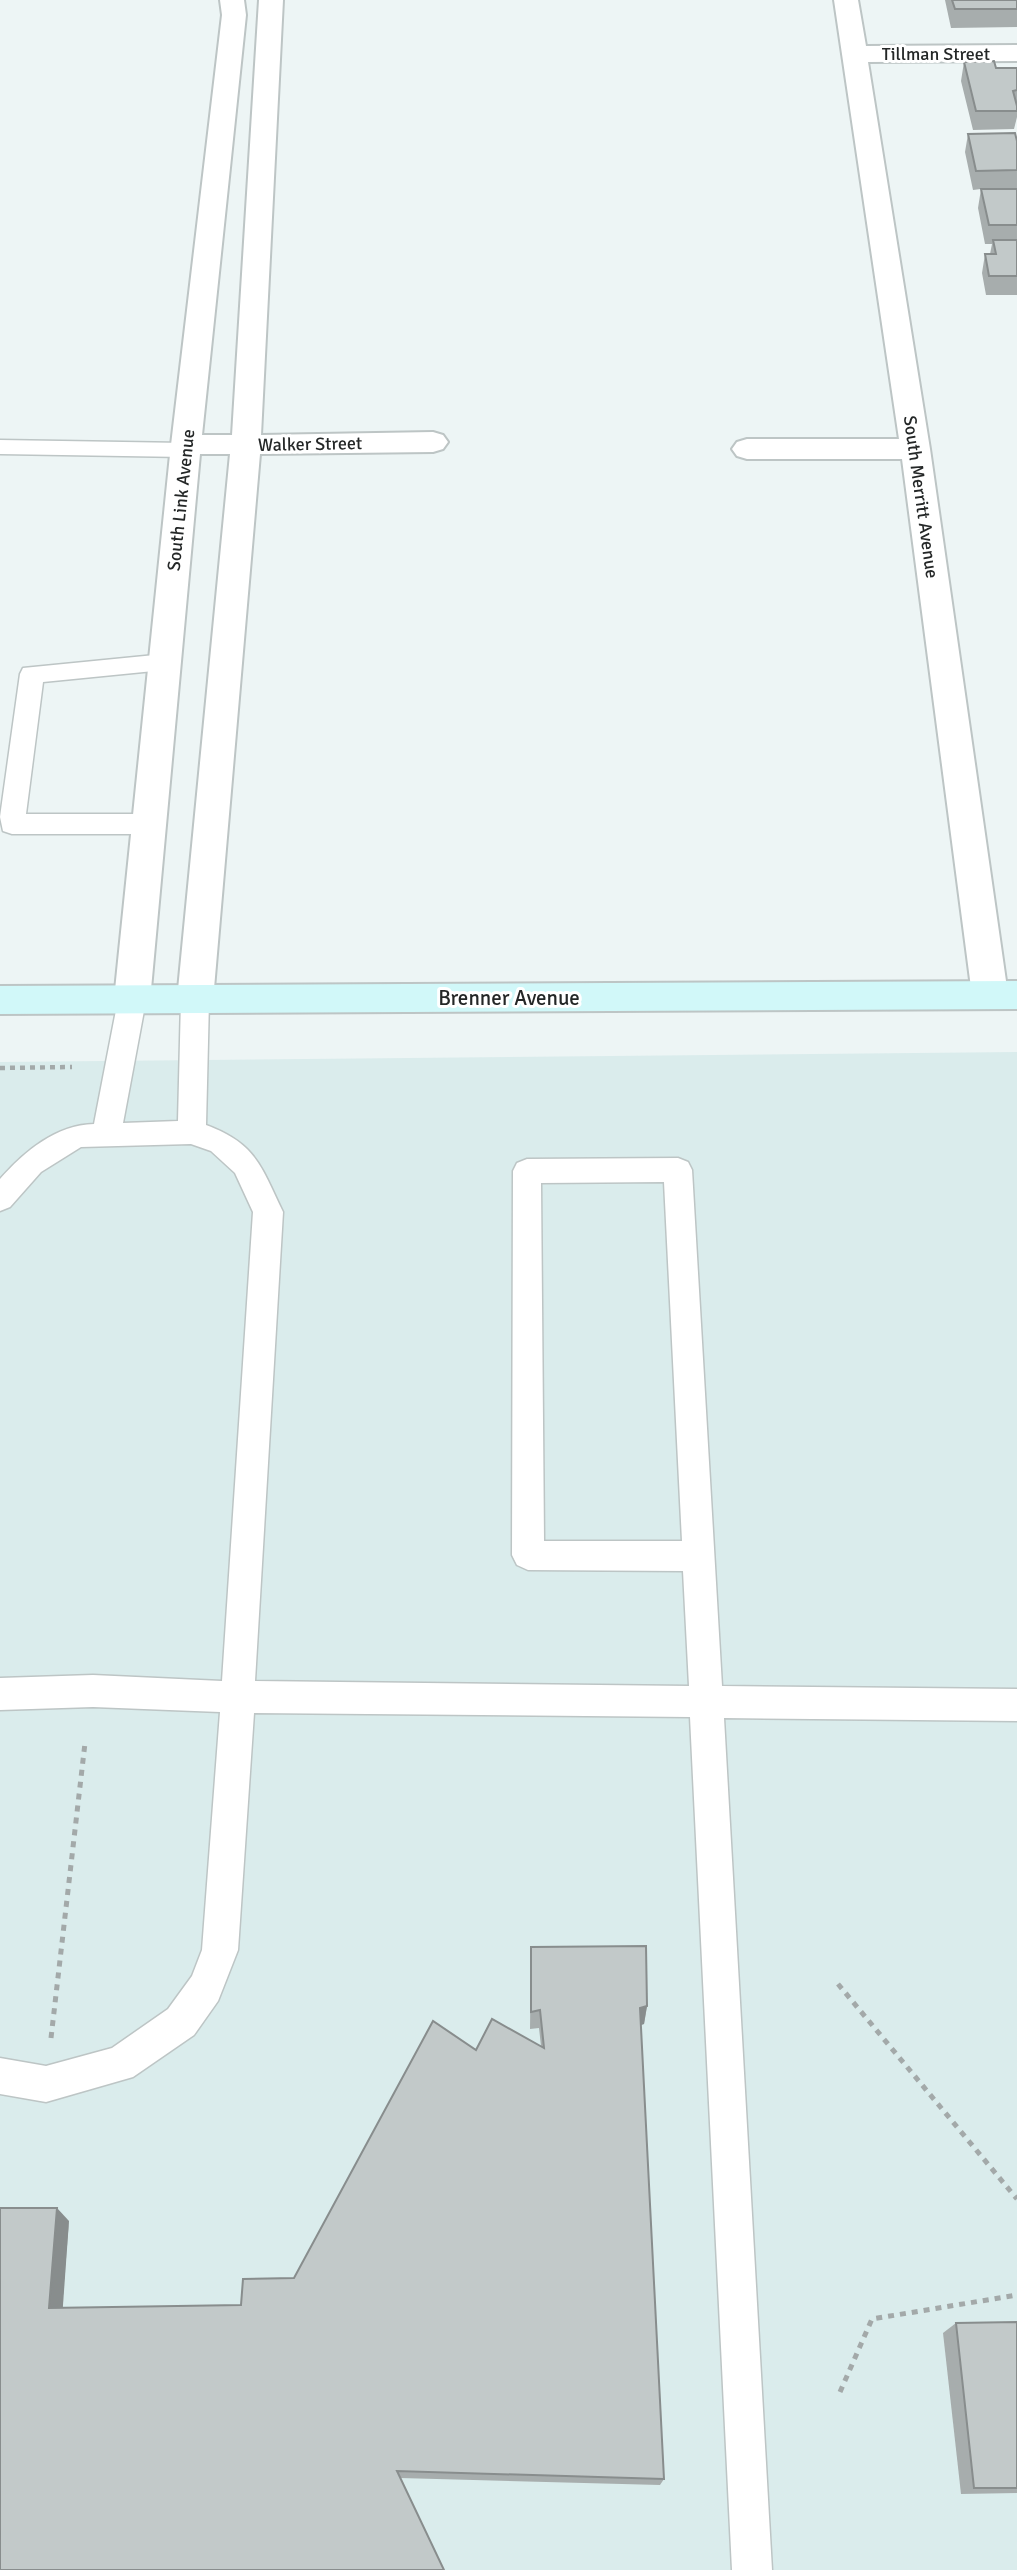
<svg xmlns="http://www.w3.org/2000/svg" width="1017" height="2570" font-family="Signika,sans-serif">
<style>
.built{fill:#daecec}
.lines{fill:none;stroke-linecap:round;stroke-linejoin:round}
.lane-casing{stroke:#bdc5c5;stroke-width:3}
.street-casing{stroke:#bdc5c5;stroke-width:4}
.secondary-casing{stroke:#bdc5c5;stroke-width:4}
.path-far1{stroke:#a3a9a9;stroke-width:4.5;stroke-dasharray:5 5;stroke-linecap:butt}
.path{stroke:#a3a9a9;stroke-width:5;stroke-dasharray:6 6;stroke-linecap:butt}
.lane{fill:#fff;fill-rule:evenodd}
.street{fill:#fff;fill-rule:evenodd}
.secondary{fill:#d1f8f9;fill-rule:evenodd}
.wall{fill:#a7adad}
.shaded-wall{fill:#888d8d}
.building{fill:#c2c9c9;stroke:#888d8d;stroke-width:2}
.labels{text-anchor:middle;dominant-baseline:central;stroke-width:6;stroke-linejoin:round;paint-order:stroke}
.far-street-label{font-size:18px;fill:#242727;stroke:#fff}
.street-label{font-size:21px;fill:#242727;stroke:#fff}
</style>
<rect width="100%" height="100%" fill="#edf5f5"/>
<path class="built" d="M1017,1052v1518h-1017v-1508z"/>
<g class="lines">
<g class="lane-casing">
<g id="lane">
<path d="M0,440l185,3 8,2 3,5 -3,5 -8,2 -185,-3z"/>
<path d="M165,654l9,3 3,6 -3,6 -131,13 -17,132h123l9,3 4,7 -4,7 -9,3h-137l-9,-3 -3,-14 20,-143 3,-6z"/>
<path d="M132,989l10,3 4,8 -23,123 55,-2 3,-121 4,-8 10,-3 10,3 4,8 -3,125c51,19 55,42 77,87l-28,469 434,5 -6,-115 -155,-1 -11,-5 -5,-10 1,-384 4,-8 10,-4 151,-1 10,4 4,8 30,516 295,3v32l-293,-3 48,852h-40l-42,-853 -436,-4 -16,237 -20,51 -24,34 -61,42 -87,25 -46,-8v-36l46,8 66,-18 56,-39 24,-33 10,-26 18,-238 -127,-5 -93,3v-32l93,-3 129,6 31,-469 -18,-39 -24,-22 -20,-7 -110,3 -40,25 -31,35 -10,4v-32c25,-28 56,-54 94,-55l24,-124 4,-8zM664,1182l18,359h-138l-3,-358z"/>
</g>
</g>
<g class="street-casing">
<g id="street">
<path d="M220,0h24l2,15 -44,420h30l27,-435h24l-22,435 172,-3 10,3 5,7 -5,7 -10,3 -173,2 -47,546 -5,10 -13,4 -13,-4 -5,-10 53,-546h-30l-50,546 -5,10 -13,4 -13,-4 -5,-10 57,-555 51,-430z"/>
<path d="M834,0h24l8,46 151,-1v16l-149,1 62,387 78,546 -5,10 -13,4 -13,-4 -5,-10 -70,-536h-155l-10,-3 -5,-7 5,-7 10,-3h152z"/>
</g>
</g>
<g class="secondary-casing">
<path id="secondary" d="M1017,981v28l-1017,5v-28z"/>
</g>
<path class="path-far1" d="M0,1068l72,-1"/>
<g class="path">
<path d="M838,1984l179,215"/>
<path d="M51,2038l34,-295"/>
<path d="M840,2392l32,-73 145,-24"/>
</g>
<use href="#lane" class="lane"/>
<use href="#street" class="street"/>
<use href="#secondary" class="secondary"/>
</g>
<g class="wall">
<path d="M945,0h72v27l-66,1z"/>
<path d="M964,62l32,6h21v49l-3,12 -41,1 -12,-49z"/>
<path d="M968,134l49,7v154h-31l-4,-22 3,-19h5l2,-10h-7l-7,-36 3,-19 -8,1 -8,-38z"/>
<path d="M531,1947l116,59 -3,18 -3,1 23,454 -4,6 -260,-7 -400,92 69,-349 -7,87 179,-3 53,-27 182,-228 65,-4 -2,-18 -9,1z"/>
<path d="M1017,2322v171l-56,1 -18,-161 13,-10z"/>
</g>
<g class="shaded-wall">
<path d="M647,2006l-3,18 -7,2 3,-18z"/>
<path d="M57,2208l12,13 -7,98 -13,-11z"/>
</g>
<g class="building">
<path d="M952,0h65v9h-62z"/>
<path d="M994,61l2,7h21v22l-4,1 4,15v5h-41l-12,-49z"/>
<path d="M1015,133l2,8v29l-41,1 -8,-37z"/>
<path d="M981,189h36v36h-28z"/>
<path d="M993,240h24v36h-28l-4,-22h11z"/>
<path d="M646,1946l1,60 -7,2 24,471 -267,-8 47,99h-444v-362h57l-8,100 192,-3 2,-26 51,-1 139,-257 43,29 16,-31 52,29 -4,-38 -9,2v-65z"/>
<path d="M1017,2322v166h-43l-18,-165z"/>
</g>
<g class="labels">
<g class="far-street-label">
<text x="936" y="54">Tillman Street</text>
<text transform="translate(310 444) rotate(-1)">Walker Street</text>
<text transform="translate(921 497) rotate(82)">South Merritt Avenue</text>
<text transform="translate(181 500) rotate(-84)">South Link Avenue</text>
</g>
<g class="street-label">
<text x="509" y="998">Brenner Avenue</text>
</g>
</g>
</svg>
